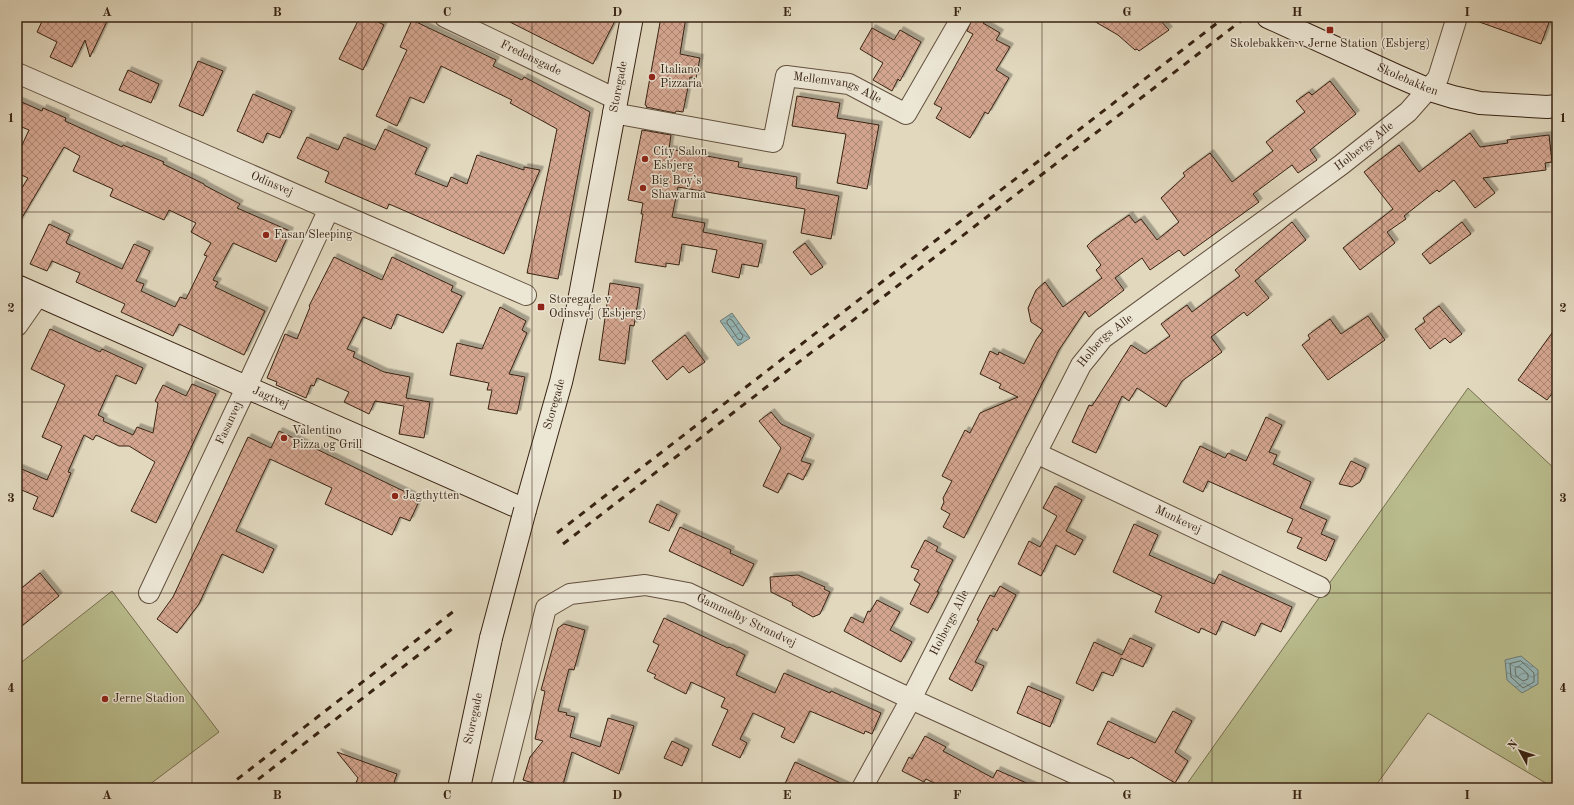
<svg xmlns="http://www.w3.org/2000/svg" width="1574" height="805" font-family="'Old Standard TT',serif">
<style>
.green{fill:#b9bc8d;stroke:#787050}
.water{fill:url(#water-waves);stroke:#707c77}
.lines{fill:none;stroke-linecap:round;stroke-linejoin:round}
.shore{stroke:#676e66;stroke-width:1}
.building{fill:url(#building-cross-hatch);stroke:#382313;filter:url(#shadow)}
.street-casing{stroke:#62503e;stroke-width:22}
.secondary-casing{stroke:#382313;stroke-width:24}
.street{stroke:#ece6d5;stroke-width:20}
.secondary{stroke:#ece6d5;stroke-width:22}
.rail{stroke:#382313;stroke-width:3;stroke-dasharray:7 7;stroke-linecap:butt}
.secondary-bridge-casing{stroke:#382313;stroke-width:24;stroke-linecap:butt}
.secondary-bridge{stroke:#ece6d5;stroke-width:22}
.grid{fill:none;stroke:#382313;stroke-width:1;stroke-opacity:0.55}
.poi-dot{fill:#8f2418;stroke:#ece6d5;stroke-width:1.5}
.labels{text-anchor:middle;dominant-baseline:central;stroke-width:3;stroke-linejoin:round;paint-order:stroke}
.poi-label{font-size:12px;fill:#382313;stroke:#ece6d5;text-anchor:start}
.street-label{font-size:12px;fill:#382313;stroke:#ece6d5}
.neatline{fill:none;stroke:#382313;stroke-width:1.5}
.grid-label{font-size:13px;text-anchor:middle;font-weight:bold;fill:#382313}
</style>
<defs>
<pattern id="water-waves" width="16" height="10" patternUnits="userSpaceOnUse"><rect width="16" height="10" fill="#96b8b9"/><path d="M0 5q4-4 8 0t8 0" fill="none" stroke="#7b9595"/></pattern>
<pattern id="building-cross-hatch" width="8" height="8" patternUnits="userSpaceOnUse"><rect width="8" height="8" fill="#d4a690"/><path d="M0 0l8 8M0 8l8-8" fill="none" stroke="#ad8774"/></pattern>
<filter id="shadow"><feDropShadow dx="3.5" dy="-3.5" stdDeviation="0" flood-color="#0004"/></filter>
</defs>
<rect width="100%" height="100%" fill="#e1d8be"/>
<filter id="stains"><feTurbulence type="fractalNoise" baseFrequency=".005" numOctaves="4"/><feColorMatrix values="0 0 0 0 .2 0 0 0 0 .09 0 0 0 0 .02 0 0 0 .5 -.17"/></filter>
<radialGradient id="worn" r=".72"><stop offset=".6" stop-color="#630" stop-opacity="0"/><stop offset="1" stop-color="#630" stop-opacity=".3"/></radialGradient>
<g class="green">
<path d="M1468,388l89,83v317h-3l-126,-75 -54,75h-190z"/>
<path d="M112,591l107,141 -74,56h-128v-123h1z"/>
</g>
<g class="water">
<path d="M732,313l18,25 -12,8 -18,-25z"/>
<path d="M1521,656l17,14v14l-16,9 -15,-13 -2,-20z"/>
</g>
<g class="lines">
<g class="shore">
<path d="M730,319l2,1 11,16 -2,4 -3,-1 -11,-16v-2z"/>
<path d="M1521,661l13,12v9l-11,6 -12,-11 -1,-13z"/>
<path d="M1517,667h3l8,7v5l-5,2 -7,-5 -1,-7z"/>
</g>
</g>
<g class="building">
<path d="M44,17h65l-19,40 -5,-17 -13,27 -22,-10 7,-15 -20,-10z"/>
<path d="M360,17h8l16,8 -21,45 -24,-11z"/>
<path d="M500,17h117l-24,47z"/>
<path d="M661,17h25l-6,37 20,4 -4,20 -6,-1 -7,35 -7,-1 -1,2 -29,-6 1,-1 -2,-1z"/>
<path d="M973,17h13l-3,6 17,10 -4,7 14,7 -14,23 13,8 -21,36 -3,-2 -15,26 -34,-20 6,-10 -8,-4 39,-70 -6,-3z"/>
<path d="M1087,17h70l12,13 -30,21 -2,-2 -2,1 -17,-15z"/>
<path d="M1471,17h80l-10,27 -70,-25z"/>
<path d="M412,20l84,40 -3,6 29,14 2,-3 66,35 -32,167 -31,-6 30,-144 -47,-26 2,-3 -71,-34 -17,37 -14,-6 -13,29 -21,-10 31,-66 -7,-3z"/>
<path d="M872,28l22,12 6,-10 21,12 -21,39 -2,-2 -6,12 -19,-11 10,-17 -23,-14z"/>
<path d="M198,61l25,10 -20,45 -24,-10z"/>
<path d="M128,70l31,14 -8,19 -32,-13z"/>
<path d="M1330,81l26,33 -46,36 7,10 -19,13 -6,-8 -39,29 6,8 -75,54 -5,-6 -29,20 -8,-12 -27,20 9,12 -35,27 -4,-6 -26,39 -95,188 -21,-11 7,-13 -9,-5 3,-7 -1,-4 9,-17 -10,-5 23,-46 5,3 10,-20 38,-16 -19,-9 2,-4 -21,-10 10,-23 8,4 1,-3 25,12 12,-24 7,-10 -12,-8 -3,-14 8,-18 9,-8 18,25 39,-29 -6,-8 5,-5 -14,-19 5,-5 37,-26 6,8 6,-4 16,21 22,-18 -18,-24 24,-22 -2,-3 27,-20 22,29 41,-31 -7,-9 39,-30 -9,-11 13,-9 3,3z"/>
<path d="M253,94l39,17 -12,27 -13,-5 -4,10 -26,-12z"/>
<path d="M797,96l43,7 -3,15 42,7 -12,64 -30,-6 9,-49 -54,-8z"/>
<path d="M17,100l25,11 1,-3 23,10 -1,3 57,26 1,-2 41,17 -1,2 41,20v1l36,19 -3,4 53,23 -14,31 -43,-19 -20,37 5,2 -3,5 50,24 -21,44 -65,-31 -6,12 -52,-24 4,-8 -49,-22 4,-9 -28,-12 -5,10 -17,-7 19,-40 21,10 -4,9 56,26 12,-25 16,7 -14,30 8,3 -3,7 34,16 5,-10 6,2 21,-43 -3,-1 7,-12 -20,-11 5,-9 -27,-13 -5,10 -54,-24 3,-7 -40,-18 7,-15 -16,-9 -47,79v-30l11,-18 -11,-5v-17l12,-26 -12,-5z"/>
<path d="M385,129l42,19 -12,26 32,13 4,-10 16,7 10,-29 47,15v-3l16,3 -36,84 -115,-50 -2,5 -62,-27 4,-10 -32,-14 10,-21 31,13 6,-13 31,13z"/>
<path d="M642,130l29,5 -2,14 70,13 -1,5 59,10 -1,11 43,8 -8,43 -30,-6 4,-24 -127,-22 -6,30 33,6 -2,9 60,12 -5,23 -16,-3 -3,14 -27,-6 5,-22 -35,-6 -3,21 -13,-2v4l-31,-5 8,-48h-2l2,-11 -15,-3z"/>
<path d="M1470,133l10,14 28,-4 -1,-3 42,-5 3,27 -7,1 1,7 -63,8 12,15 -20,15 -21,-28 -15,12 -2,-2 -33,26 2,3 -19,13 8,11 -35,27 -17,-22 50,-39 -29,-37 35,-27 20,27z"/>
<path d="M1292,222l14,18 -51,41 14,17 -22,18 -3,-4 -33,25 11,15 -40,29 -16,26 -29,-19 -8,13 -7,-5 -26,57 -24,-11 17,-37 3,1 39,-61 14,9 25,-18 -9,-12 26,-19 5,7 48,-36 -5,-6z"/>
<path d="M1462,222l9,12 -41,30 -8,-10z"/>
<path d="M805,243l18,24 -12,8 -18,-23z"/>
<path d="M334,257l48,23 10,-23 61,29 -2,5 11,5 -19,37 -46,-19 -6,15 -28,-12 -16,32 8,3 -2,5 31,15 26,5 -4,21 24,4 -6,36 -25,-4 5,-28 -29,-5 -6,13 -25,-12 5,-10 -32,-14 -3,8 -3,-1 -5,13 -30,-13 1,-3 -10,-4 18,-44 12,5 13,-32 -1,-1z"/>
<path d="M610,283l30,5 -6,38 -4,-1 -5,39 -26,-4z"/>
<path d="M1439,306l23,28 -12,9 -5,-5 -15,11 -15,-20 10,-7 -2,-4z"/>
<path d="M500,307l26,14 -4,9 5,3 -18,41 16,3 -8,37 -29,-5 4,-19h-5l2,-7 -39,-8 7,-32 25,6z"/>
<path d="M1368,316l17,24 -57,40 -26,-35 8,-6 -2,-4 22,-16 11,15z"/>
<path d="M1557,326v61l-10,13 -29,-20z"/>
<path d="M50,329l50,23 2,-3 41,19 -7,16 -20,-9 -18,40 6,3 -1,3 30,14 4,-8 16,6 5,-30 -3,-2 8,-16 23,11 6,-12 24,10 -60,129 -25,-12 24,-49 -26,-16h-10l-23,-11 -3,5 -9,-5 -16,37 3,1 -18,44 -20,-8 5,-12 -21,-9v-21l30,13 15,-34 -20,-9 23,-52 -34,-16z"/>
<path d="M685,335l20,27 -16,11 -6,-7 -16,14 -15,-19z"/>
<path d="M771,412l10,12 30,14 -10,23 10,3 -8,16 -15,-7 -10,20 -15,-7 18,-38 -22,-27z"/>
<path d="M1266,417l16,8 -13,27 8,3 -4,9 38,18 -11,26 27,12 -6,14 14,6 -9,21 -29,-13 5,-10 -15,-6 6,-13 -85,-38 -5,11 -20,-10 17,-36 25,12 3,-5 18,8z"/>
<path d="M279,431l141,68 -10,22 -10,-4 -8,18 -67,-31 7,-16 -62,-29 -34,72 38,18 -11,24 -41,-19 -23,50 -22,29 -20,-14 16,-22 75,-160 23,11z"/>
<path d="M1351,461l15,7 -6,14 -8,5 -13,-3z"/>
<path d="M1055,486l27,14 -16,31 17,9 -8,15 -19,-10 -15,31 -23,-12 11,-23 11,6 17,-31 -14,-8z"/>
<path d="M657,504l20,10 -8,17 -20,-9z"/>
<path d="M1134,524l24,11 -9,20 65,29 5,-10 73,33 -11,25 -20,-9 -6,13 -33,-15 -6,14 -15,-7 -2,5 -44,-21 7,-16 -49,-24z"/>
<path d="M680,527l51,23 -1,3 24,11 -11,22 -74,-35z"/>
<path d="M925,540l13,7 -2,4 17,9 -16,32h2l-11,21 -18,-9 10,-20 -6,-4 5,-10 -8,-3z"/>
<path d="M40,573l19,23 -42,34v-38z"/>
<path d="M798,575l27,12 -1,2 6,3 -10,22 -7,3 -21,-12 1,-2 -22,-11 -1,-15z"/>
<path d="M1000,586l16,9 -19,36 -4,-3 -18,34 9,4 -12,25 -23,-12 30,-58 -2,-1 13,-25 4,2z"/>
<path d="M877,600l23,12 -10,18 22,12 -11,20 -57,-31 7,-14 12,6 5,-12 2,1z"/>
<path d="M664,618l64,30 1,-1 16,8 -9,20 39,18 9,-20 46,20 1,-2 50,22 -9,21 -7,-3 -1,3 -54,-23 -16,32 -13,-6 4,-9 -32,-15 -13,26 7,4 -7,15 -28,-13 16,-35 -7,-3 4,-9 -34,-16 -5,12 -32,-16 2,-3 -9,-4 12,-26 -6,-3z"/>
<path d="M564,624l21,6 -11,40 -5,-1 -11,42 9,2 -1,2 9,2 -5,20 30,10 8,-29 26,8 -15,48 -47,-22 -10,36h-12l-27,-8 7,-23 13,-16 -8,-2 10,-48 -4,-1 17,-62z"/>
<path d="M1130,638l22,10 -9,19 -22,-9 -8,18 -11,-4 -9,19 -17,-8 18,-41 28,13z"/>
<path d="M1028,686l33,14 -11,27 -33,-14z"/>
<path d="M1173,711l19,10 -17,31 13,9 -13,22 -44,-26 -2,2 -32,-15 11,-23 47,22z"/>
<path d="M925,736l21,11 -3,4 50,27 4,-8 41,18h-94l-18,-9 -2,3 -22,-11 7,-14 3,2z"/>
<path d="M672,741l17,8 -7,17 -18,-8z"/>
<path d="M337,752l60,22 -5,14h-38l4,-10z"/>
<path d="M795,762l56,26h-68z"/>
</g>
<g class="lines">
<g class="street-casing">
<g id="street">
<path id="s1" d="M445,17l171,82"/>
<path id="s2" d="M17,73l509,222"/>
<path id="s3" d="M613,113l160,29 13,-66 63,8 57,30 56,-97"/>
<path d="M17,326l21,-30"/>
<path id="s4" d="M1036,453l284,134"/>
<path id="s5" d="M149,593l97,-205 83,-179"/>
<path id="s6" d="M501,788l45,-180 24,-14 75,-9 43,8 223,106 195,89"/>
<path id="s7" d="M862,788l49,-89 170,-334 22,-27 238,-173 67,-53 30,-34 19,-61"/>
</g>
</g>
<g class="secondary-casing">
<g id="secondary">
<path id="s8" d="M1268,17l129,59 30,13 26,8 27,6 67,4 10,-1"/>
<path id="s9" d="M17,286l508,224 36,-128 15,-65 56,-300"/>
<path id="s10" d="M459,788l32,-150"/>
</g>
</g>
<use href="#street" class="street"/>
<use href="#secondary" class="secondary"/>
<g class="rail">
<path d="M557,533l668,-516"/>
<path d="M563,544l683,-527"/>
<path d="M226,788l228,-177"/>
<path d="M247,788l210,-163"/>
</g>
<g class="secondary-bridge-casing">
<path id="secondary-bridge" d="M491,638l34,-128"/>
</g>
<use href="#secondary-bridge" class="secondary-bridge"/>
</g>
<path class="grid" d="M192,17v771M362,17v771M532,17v771M702,17v771M872,17v771M1042,17v771M1212,17v771M1382,17v771M17,212h1540M17,402h1540M17,593h1540"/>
<g class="poi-dot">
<rect x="1326" y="26" width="8" height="8" rx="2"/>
<circle cx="652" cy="77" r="4"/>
<circle cx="645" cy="159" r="4"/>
<circle cx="643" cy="188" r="4"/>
<circle cx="266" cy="235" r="4"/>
<rect x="537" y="303" width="8" height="8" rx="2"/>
<circle cx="284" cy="438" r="4"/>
<circle cx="395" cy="496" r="4"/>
<circle cx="105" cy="699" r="4"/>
</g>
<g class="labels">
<g class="poi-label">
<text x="1330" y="44" text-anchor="middle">Skolebakken v Jerne Station (Esbjerg)</text>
<text x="660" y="70">Italiano<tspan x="660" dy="14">Pizzaria</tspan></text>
<text x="653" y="152">City Salon<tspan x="653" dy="14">Esbjerg</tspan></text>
<text x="651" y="181">Big Boy’s<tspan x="651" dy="14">Shawarma</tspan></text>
<text x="274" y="235">Fasan Sleeping</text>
<text x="549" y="300">Storegade v<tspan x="549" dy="14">Odinsvej (Esbjerg)</tspan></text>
<text x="292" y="431">Valentino<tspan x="292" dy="14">Pizza og Grill</tspan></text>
<text x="403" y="496">Jagthytten</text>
<text x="113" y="699">Jerne Stadion</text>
</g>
<g class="street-label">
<text stroke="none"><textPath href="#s1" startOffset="95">Fredensgade</textPath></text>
<text stroke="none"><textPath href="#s8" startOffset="153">Skolebakken</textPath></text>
<text stroke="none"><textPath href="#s9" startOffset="989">Storegade</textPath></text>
<text stroke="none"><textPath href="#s3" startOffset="283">Mellemvangs Alle</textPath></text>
<text stroke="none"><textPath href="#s7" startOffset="835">Holbergs Alle</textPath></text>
<text stroke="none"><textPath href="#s2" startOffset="278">Odinsvej</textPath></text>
<text stroke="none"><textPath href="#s7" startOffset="511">Holbergs Alle</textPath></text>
<text stroke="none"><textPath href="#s9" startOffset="277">Jagtvej</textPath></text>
<text stroke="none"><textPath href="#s9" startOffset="665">Storegade</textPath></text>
<text stroke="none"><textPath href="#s5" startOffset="188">Fasanvej</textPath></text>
<text stroke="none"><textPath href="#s4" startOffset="157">Munkevej</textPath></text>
<text stroke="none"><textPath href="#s6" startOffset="397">Gammelby Strandvej</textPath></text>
<text stroke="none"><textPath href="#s7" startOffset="187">Holbergs Alle</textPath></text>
<text stroke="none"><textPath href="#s10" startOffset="71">Storegade</textPath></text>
</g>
</g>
<rect width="1574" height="805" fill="none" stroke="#e1d8be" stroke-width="44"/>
<g transform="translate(1520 751) rotate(310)" stroke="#ece6d5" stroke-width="3" paint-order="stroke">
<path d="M0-3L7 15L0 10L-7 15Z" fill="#382313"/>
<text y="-6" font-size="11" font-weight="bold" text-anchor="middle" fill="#382313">N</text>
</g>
<rect x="22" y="22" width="1530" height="761" class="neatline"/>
<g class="grid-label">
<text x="107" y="16">A</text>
<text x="277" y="16">B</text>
<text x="447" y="16">C</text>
<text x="617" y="16">D</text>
<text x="787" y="16">E</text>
<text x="957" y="16">F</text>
<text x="1127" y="16">G</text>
<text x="1297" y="16">H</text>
<text x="1467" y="16">I</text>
<text x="11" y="122">1</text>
<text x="1563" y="122">1</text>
<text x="11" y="312">2</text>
<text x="1563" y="312">2</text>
<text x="11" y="502">3</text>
<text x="1563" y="502">3</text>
<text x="11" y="692">4</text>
<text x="1563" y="692">4</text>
<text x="107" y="799">A</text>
<text x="277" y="799">B</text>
<text x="447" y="799">C</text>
<text x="617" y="799">D</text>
<text x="787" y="799">E</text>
<text x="957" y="799">F</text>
<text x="1127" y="799">G</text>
<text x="1297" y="799">H</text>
<text x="1467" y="799">I</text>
</g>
<rect width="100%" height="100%" filter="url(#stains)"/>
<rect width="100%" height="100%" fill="url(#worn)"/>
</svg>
